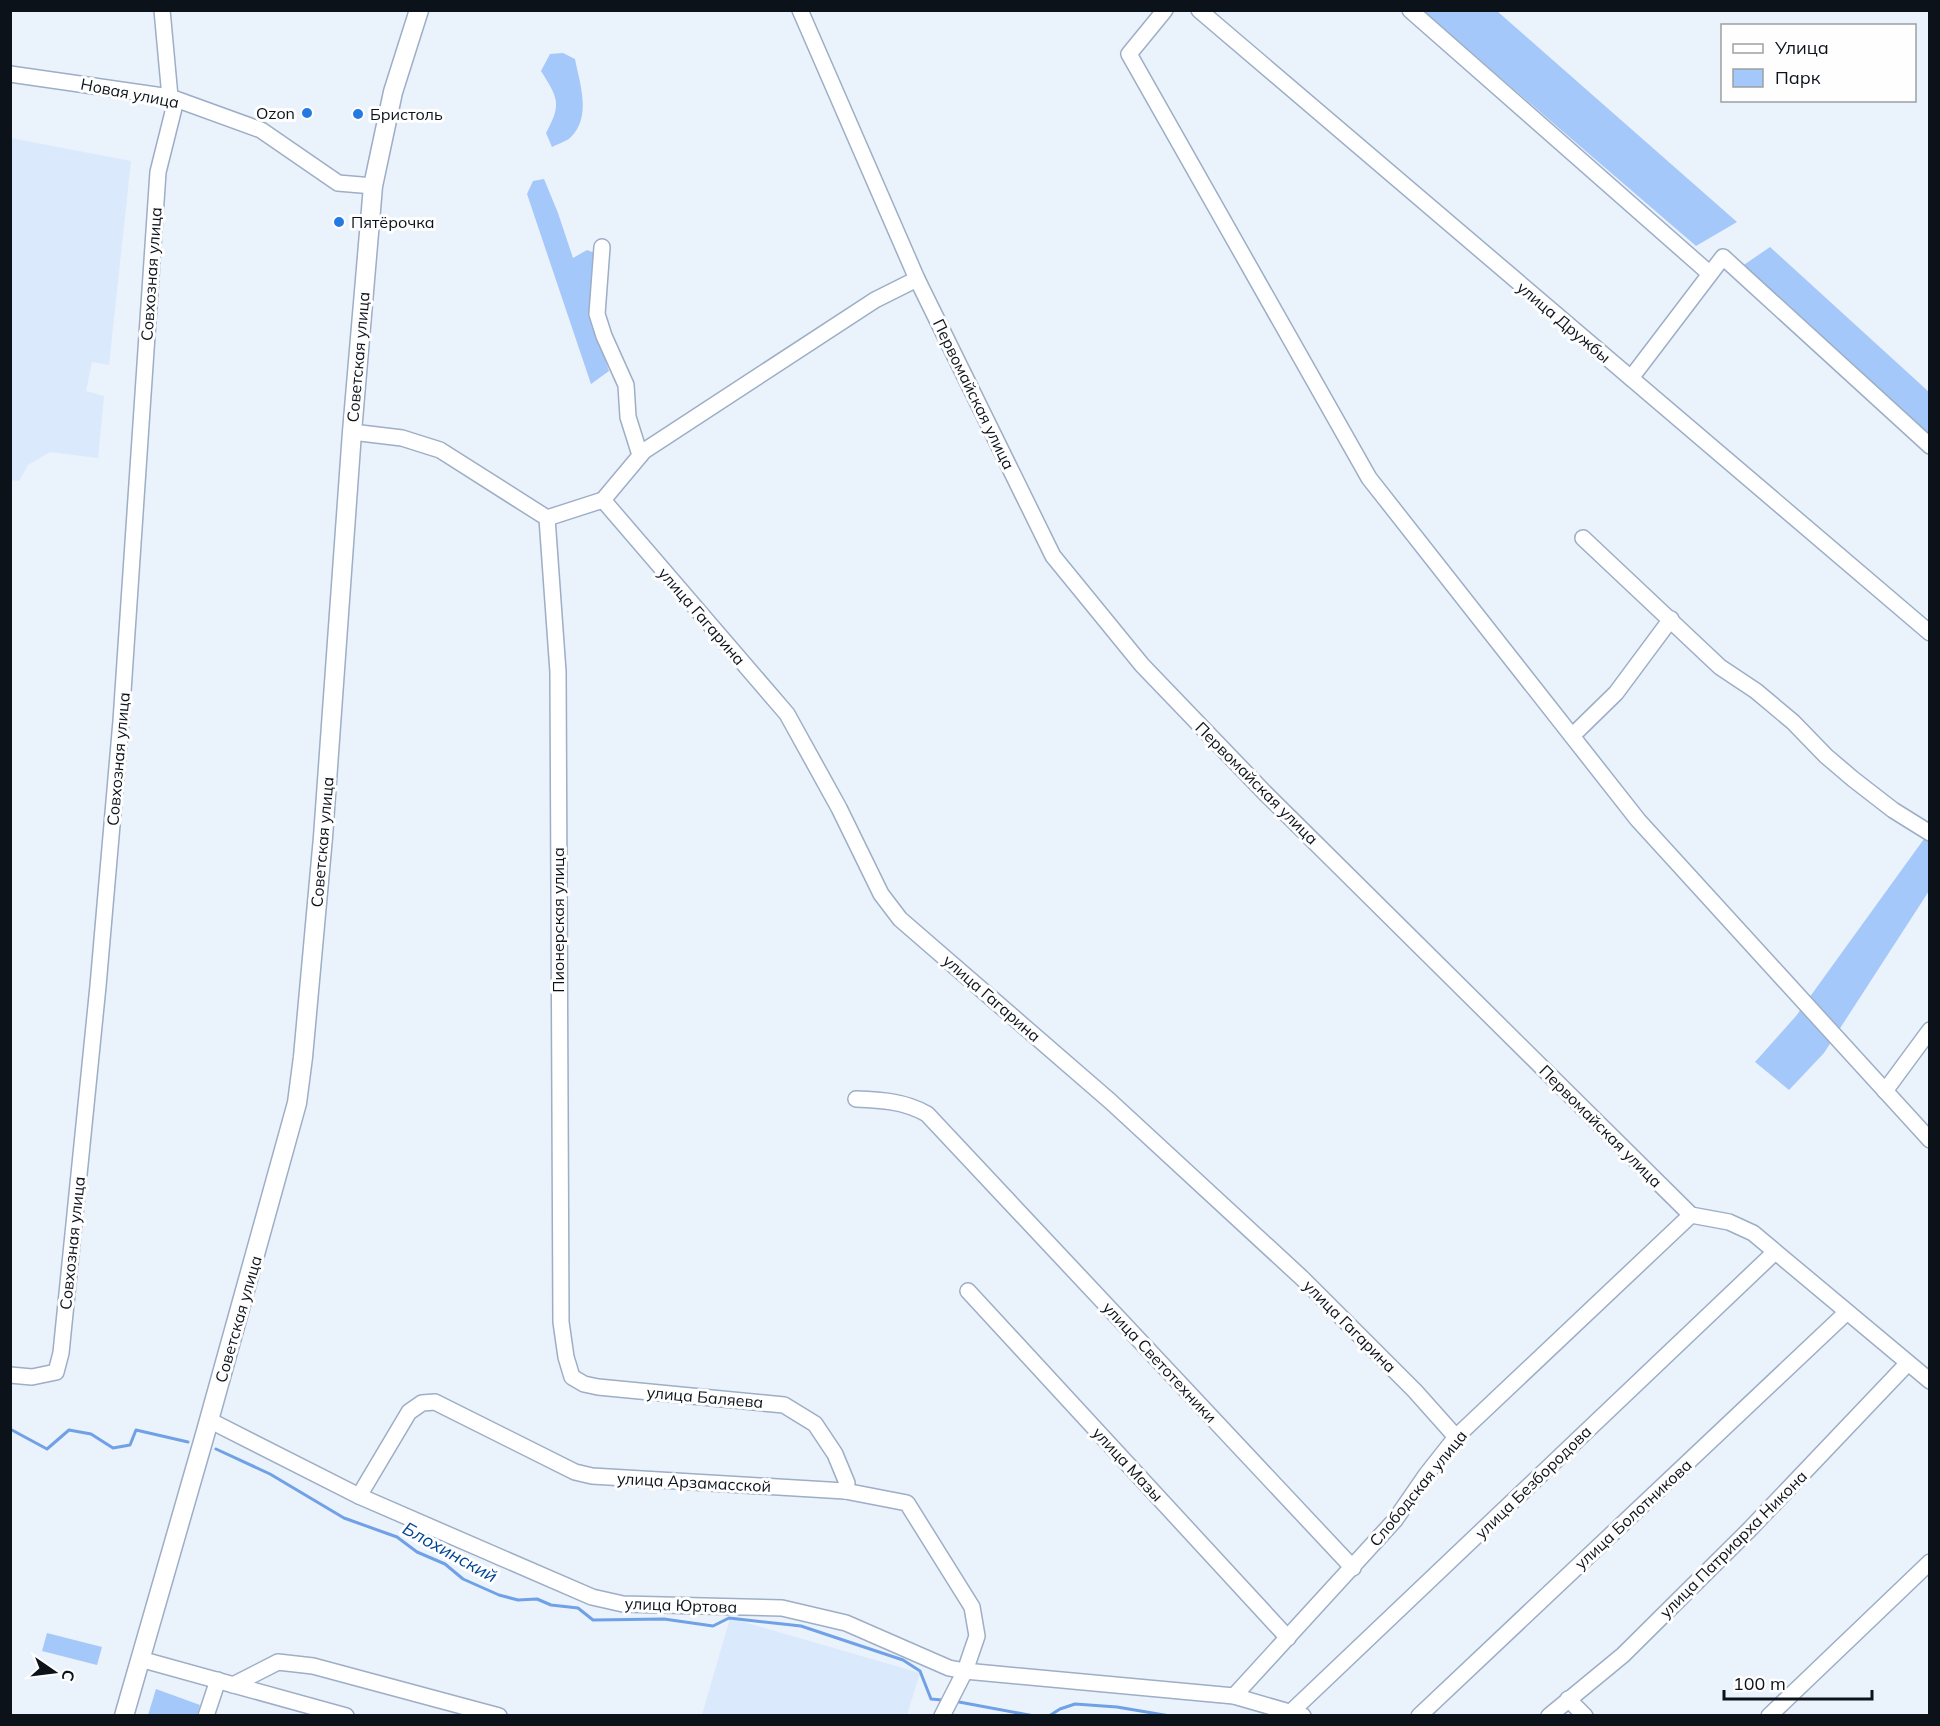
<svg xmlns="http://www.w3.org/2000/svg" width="1940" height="1726" font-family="Mulish,sans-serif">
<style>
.built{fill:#dbe9fc}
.green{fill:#a5c8fa}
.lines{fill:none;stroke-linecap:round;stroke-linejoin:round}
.stream{stroke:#70a1e6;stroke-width:3}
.minor-casing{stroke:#9daec6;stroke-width:18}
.major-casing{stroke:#9daec6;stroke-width:21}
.minor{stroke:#fff;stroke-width:15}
.major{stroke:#fff;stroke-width:18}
.poi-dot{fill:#2579e3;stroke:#fefefe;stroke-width:2}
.labels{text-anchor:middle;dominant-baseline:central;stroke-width:6;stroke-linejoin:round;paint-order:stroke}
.street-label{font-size:16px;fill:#0c121a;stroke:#fefefe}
.poi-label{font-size:16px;fill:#0c121a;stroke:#fefefe;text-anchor:start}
.water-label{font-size:18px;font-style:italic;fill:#004594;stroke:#fefefe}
</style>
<rect width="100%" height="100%" fill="#eaf2fc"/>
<g class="built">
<path d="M11,138l120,23 -22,204 -17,-3 -6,29 18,5 -6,62 -48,-6 -22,13 -9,16 -9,-1z"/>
<path d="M730,1618l190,55 -13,42h-205z"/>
</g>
<g class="green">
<path d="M1423,11h74l240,211 -41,24z"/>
<path d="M563,53l12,6c5,26 17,58 -5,79 -5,4 -13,6 -18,9l-6,-14c16,-29 12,-35 -5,-62l9,-17z"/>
<path d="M544,179l14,34 15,45 14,-8 8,3 -3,66 17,52 -18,13 -64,-190 6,-13z"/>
<path d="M1770,247l159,145v50l-194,-171z"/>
<path d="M1929,832v59l-105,162 -35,37 -34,-28 41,-46z"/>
<path d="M47,1633l55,14 -5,18 -55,-14z"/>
<path d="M156,1689l44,16 -3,10h-49z"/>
</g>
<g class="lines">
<g class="stream">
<path d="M10,1429l37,20 22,-19 22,4 22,14 17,-3 6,-15 52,12"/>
<path d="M216,1449l54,25 74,44 53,19 20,15 28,12 18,15 36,16 19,5 19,-1 14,6 27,3 15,12 71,-1 49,7 16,-8 72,8 102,34 17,11 11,28 11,1"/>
<path d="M959,1702l75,14"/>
<path d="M1049,1716l11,-7 15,-5 42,3 53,9"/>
</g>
<g class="minor-casing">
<g id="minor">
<path d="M162,10l8,87"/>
<path d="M800,10l117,269 136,277 89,109 123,128 426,422 38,7 24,11 177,148"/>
<path d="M1165,10l-36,44 240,424 269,342 292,320"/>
<path d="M1199,10l731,623"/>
<path d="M1410,10l299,263"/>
<path d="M10,74l160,23 91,33 77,53 35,3"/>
<path d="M602,247l-5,67 7,22 22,49 2,32 12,38"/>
<path d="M1631,378l92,-121 207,189"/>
<path d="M352,432l50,6 38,12 107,68 56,-18 184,214 52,94 42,86 19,25 210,182 193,178 112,112 41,46"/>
<path d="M603,500l41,-49 231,-151 42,-21"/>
<path d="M547,518l11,154 3,650 5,35 6,20 12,7 14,3 186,18 31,19 20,30 12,29 -2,8"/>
<path d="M1583,538l137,129 36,24 37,31 33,34 27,23 40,31 37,23"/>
<path d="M1572,736l44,-43 55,-74"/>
<path d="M1885,1091l45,-61"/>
<path d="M856,1099c25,1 48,2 71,15l426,454"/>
<path d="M968,1291l320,347"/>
<path d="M10,1375l22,2 24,-5 5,-19 37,-367 23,-265 37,-549 18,-72"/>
<path d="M209,1420l150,76 233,101 31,7 159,4 64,15 103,45 16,3 269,25 69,20"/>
<path d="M359,1496l50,-84 13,-9 13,-1 140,70 17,4 253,15 62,12 65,104 5,29 -12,35 -23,45"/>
<path d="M140,1659l206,57"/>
<path d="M233,1685l45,-23 35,4 186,50"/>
<path d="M1234,1696l161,-176 31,-45 30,-38 235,-222"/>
<path d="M1568,1699l17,17"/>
<path d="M1291,1712l484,-460"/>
<path d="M206,1716l12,-36"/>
<path d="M1419,1716l428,-404"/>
<path d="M1549,1716l74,-61 127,-126 158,-166"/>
<path d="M1769,1716l161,-154"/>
</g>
</g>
<g class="major-casing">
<path id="major" d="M124,1716l82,-285 91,-328 6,-46 20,-220 29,-405 21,-246 20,-94 26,-82"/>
</g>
<use href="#minor" class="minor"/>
<use href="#major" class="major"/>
</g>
<g class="poi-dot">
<circle cx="307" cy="113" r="6"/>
<circle cx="358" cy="114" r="6"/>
<circle cx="339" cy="222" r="6"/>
</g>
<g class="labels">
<g class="street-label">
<text transform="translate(130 93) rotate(11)">Новая улица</text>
<text transform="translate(151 274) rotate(-86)">Совхозная улица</text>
<text transform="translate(1564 322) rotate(40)">улица Дружбы</text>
<text transform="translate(358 357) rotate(-85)">Советская улица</text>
<text transform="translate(974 394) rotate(64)">Первомайская улица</text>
<text transform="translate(702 616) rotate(49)">улица Гагарина</text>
<text transform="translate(118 759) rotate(-85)">Совхозная улица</text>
<text transform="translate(1257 783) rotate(45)">Первомайская улица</text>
<text transform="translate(322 842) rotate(-85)">Советская улица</text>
<text transform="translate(558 920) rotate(-90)">Пионерская улица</text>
<text transform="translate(992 998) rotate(41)">улица Гагарина</text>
<text transform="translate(1601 1126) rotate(45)">Первомайская улица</text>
<text transform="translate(72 1243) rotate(-84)">Совхозная улица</text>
<text transform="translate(238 1319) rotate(-74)">Советская улица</text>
<text transform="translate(1350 1326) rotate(45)">улица Гагарина</text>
<text transform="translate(1160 1362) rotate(47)">улица Светотехники</text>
<text transform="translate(705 1397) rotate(5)">улица Баляева</text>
<text transform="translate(1128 1464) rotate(47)">улица Мазы</text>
<text transform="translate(694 1482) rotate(3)">улица Арзамасской</text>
<text transform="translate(1533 1482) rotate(-44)">улица Безбородова</text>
<text transform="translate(1418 1488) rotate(-51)">Слободская улица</text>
<text transform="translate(1633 1514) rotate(-43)">улица Болотникова</text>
<text transform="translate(1733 1544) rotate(-45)">улица Патриарха Никона</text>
<text transform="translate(681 1605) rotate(2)">улица Юртова</text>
</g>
<g class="poi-label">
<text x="295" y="113" text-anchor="end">Ozon</text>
<text x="370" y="114">Бристоль</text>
<text x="351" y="222">Пятёрочка</text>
</g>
<g class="water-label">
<text transform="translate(450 1552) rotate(29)">Блохинский</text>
</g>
</g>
<rect width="1940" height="1726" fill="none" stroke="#0c121a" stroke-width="24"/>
<rect x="1721" y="24" width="195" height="78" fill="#fefefe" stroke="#9da0a3" stroke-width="1.5"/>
<rect x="1733" y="44" width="30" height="9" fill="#ffffff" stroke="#9da0a3" stroke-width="1.5"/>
<text x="1775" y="54" font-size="18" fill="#0c121a">Улица</text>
<rect x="1733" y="69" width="30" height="18" fill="#a5c8fa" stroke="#9da0a3" stroke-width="1.5"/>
<text x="1775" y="84" font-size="18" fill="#0c121a">Парк</text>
<g transform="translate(54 1672) rotate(104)" stroke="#fefefe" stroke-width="4.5" paint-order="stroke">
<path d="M0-4.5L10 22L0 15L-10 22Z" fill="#0c121a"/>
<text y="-9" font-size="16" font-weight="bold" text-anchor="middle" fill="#0c121a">С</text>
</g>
<path d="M1724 1690v9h148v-9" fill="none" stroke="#0c121a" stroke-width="3"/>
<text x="1733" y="1690" font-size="18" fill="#0c121a" stroke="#fefefe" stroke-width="4.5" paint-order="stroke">100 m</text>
</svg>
